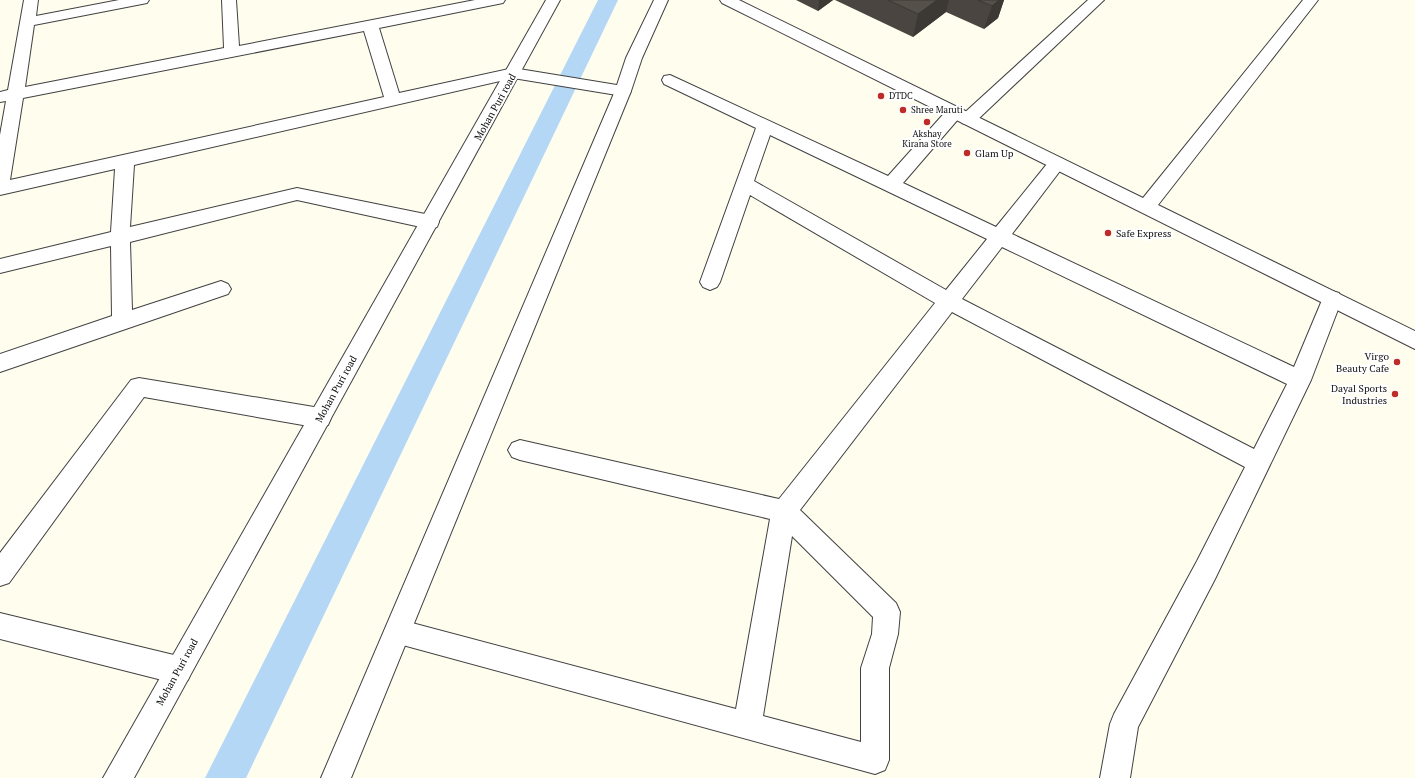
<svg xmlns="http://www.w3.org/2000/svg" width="1415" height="778" font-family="'PT Serif',serif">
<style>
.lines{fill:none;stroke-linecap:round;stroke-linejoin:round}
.canal{fill:#b4d7f6;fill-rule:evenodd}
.minor-casing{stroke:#414141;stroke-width:2}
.tertiary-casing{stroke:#414141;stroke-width:2}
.minor{fill:#fff;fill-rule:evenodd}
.tertiary{fill:#fff;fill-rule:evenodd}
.wall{fill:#4a4540}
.shaded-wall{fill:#3c3834}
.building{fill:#56504a;stroke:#3c3834}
.poi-dot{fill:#bd2c26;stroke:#fff;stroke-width:1.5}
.labels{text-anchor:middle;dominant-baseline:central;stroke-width:4;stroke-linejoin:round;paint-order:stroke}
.far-poi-label{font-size:9px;fill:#0e0e0e;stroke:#fff;text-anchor:start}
.street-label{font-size:10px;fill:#0e0e0e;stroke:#fff}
.poi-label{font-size:10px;fill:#0e0e0e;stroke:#fff;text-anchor:start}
</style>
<rect width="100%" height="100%" fill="#fffdee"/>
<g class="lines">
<path class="canal" d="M598,0h20l-372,778h-41z"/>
<g class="minor-casing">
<g id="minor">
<path d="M24,0h14l-2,16 83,-16h30l-2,3 -5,1 -108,21 -9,62 199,-39 -2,-48h14l3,46 236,-46h30l-2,3 -5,1 -119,24 20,65 114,-25 110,18 6,1 2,4 -2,4 -6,1 -110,-18 -379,87 -4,62 167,-39 133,27 7,2 2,5 -2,5 -7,2 -133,-29 -167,42 2,68 89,-29 7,3 3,5 -3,5 -228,78v-18l112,-38 -1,-70 -111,27v-14l111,-27 4,-63 -115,26v-60l6,-34 -6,1v-10l8,-2zM364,31l20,66 -374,83 13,-82z"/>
<path d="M1088,0h16l-130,123 -6,2 -6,-2 -2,-4 2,-4z"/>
<path d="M670,75l218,101 60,-67 6,-1 6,1 2,4 -2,4 -57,66 93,44 55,-68 6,-2 6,2 3,4 -3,4 -51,67 282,133 31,-74 7,-2 7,2 3,6 -31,81 -96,199 -77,148 -8,51h-30l10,-54 4,-10 83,-153 48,-94 -293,-155 -152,198 96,93 4,9 -2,22 -9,34v92l-4,10 -10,4 -487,-133 -4,-9 4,-9 9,-4 339,90 34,-190 -250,-59 -8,-3 -4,-7 4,-7 8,-3 259,59 156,-196 -185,-108 -30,87 -3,5 -7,3 -7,-3 -3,-5 56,-154 -92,-44 -2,-4 2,-4zM770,135l217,104 -41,51 -192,-109zM1002,247l285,137 -33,65 -292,-150zM792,536l81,81 -1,17 -11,34v74l-98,-26z"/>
<path d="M139,378l181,30 8,3 3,7 -3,7 -8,3 -176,-31 -135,186 -9,3v-33l131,-173z"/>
<path d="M0,613l178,43 10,4 4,10 -4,10 -10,4 -178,-45z"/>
</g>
</g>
<g class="tertiary-casing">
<g id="tertiary">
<path d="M546,0h14l-426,778h-31z"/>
<path d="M654,0h14l-26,58 -11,33 -280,687h-30l294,-687 11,-33z"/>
<path d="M720,0h19l404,198 160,-198h15l-160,205 257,126v18l-693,-346z"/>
</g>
</g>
<use href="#minor" class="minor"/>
<use href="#tertiary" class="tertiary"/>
</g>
<g class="wall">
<path d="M796,0h37l-15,11z"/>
<path d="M835,0h169l-6,18 -14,11 -38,-17 -33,25z"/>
</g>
<g class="shaded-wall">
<path d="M819,0h14l-15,11z"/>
<path d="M937,0h12l-3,12 -33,25 5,-23z"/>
<path d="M999,0h5l-6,18 -14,11 8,-23z"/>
</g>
<g class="building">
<path d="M888,0h49l-19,14z"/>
<path d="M978,0h21l-7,6z"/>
</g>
<g class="poi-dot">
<circle cx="881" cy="96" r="4"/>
<circle cx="903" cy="110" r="4"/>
<circle cx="927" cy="122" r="4"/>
<circle cx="967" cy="153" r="4"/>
<circle cx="1108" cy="233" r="4"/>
<circle cx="1397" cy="362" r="4"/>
<circle cx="1395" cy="394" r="4"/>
</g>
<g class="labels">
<g class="far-poi-label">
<text x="889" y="96">DTDC</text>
<text x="911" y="110">Shree Maruti</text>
<text x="927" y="134" text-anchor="middle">Akshay<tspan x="927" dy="10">Kirana Store</tspan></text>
</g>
<g class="street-label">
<text transform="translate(495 107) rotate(-61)">Mohan Puri road</text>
<text transform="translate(336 389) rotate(-61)">Mohan Puri road</text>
<text transform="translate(177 672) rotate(-61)">Mohan Puri road</text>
</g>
<g class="poi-label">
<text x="975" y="153">Glam Up</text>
<text x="1116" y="233">Safe Express</text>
<text x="1389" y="356" text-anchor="end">Virgo<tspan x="1389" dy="12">Beauty Cafe</tspan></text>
<text x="1387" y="388" text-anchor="end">Dayal Sports<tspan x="1387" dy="12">Industries</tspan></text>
</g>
</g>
</svg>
